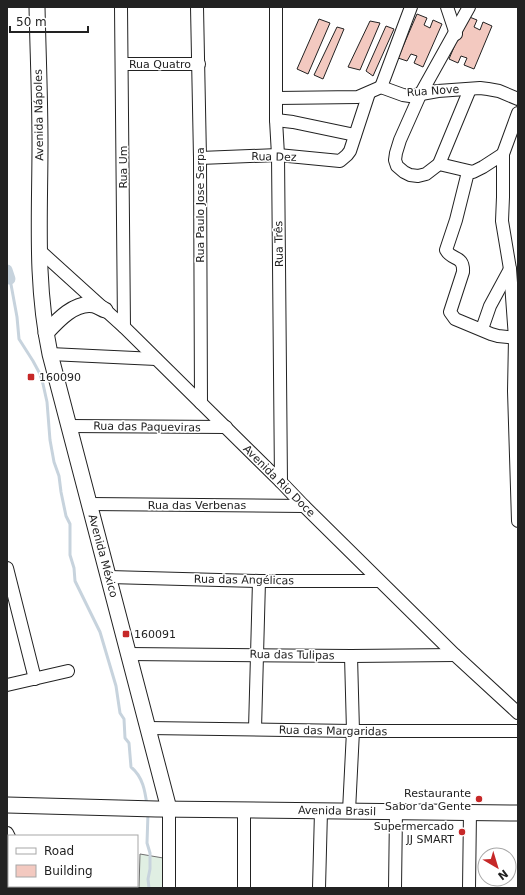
<svg xmlns="http://www.w3.org/2000/svg" width="525" height="895" font-family="'DejaVu Sans',sans-serif">
<style>
.green{fill:#e0efe3;stroke:#6f6f6f}
.lines{fill:none;stroke-linecap:round;stroke-linejoin:round}
.stream{stroke:#c7d3dd;stroke-width:3}
.canal{stroke:#c7d3dd;stroke-width:11}
.building{fill:#f3c9c0;stroke:#222}
.minor-casing{stroke:#222;stroke-width:14}
.major-casing{stroke:#222;stroke-width:17}
.minor{stroke:#fff;stroke-width:12}
.major{stroke:#fff;stroke-width:15}
.poi-dot{fill:#c62828;stroke:#fff;stroke-width:1.5}
.labels{text-anchor:middle;dominant-baseline:central;stroke-width:3;stroke-linejoin:round;paint-order:stroke}
.street-label{font-size:11px;fill:#222;stroke:#fff}
.poi-label{font-size:11px;fill:#222;stroke:#fff;text-anchor:start}
</style>
<rect width="100%" height="100%" fill="#fff"/>
<path class="green" d="M140,854l29,5 -1,29h-29z"/>
<g class="lines">
<g class="stream">
<path d="M10,279l7,38 2,22 14,22 7,13 3,10 4,18 3,38 4,22 5,14 2,16 5,24 4,8v31l4,13 1,13 25,51 16,54 4,27 4,6 1,19 4,5 2,24c12,10 14,24 16,38"/>
<path d="M148,813l-1,30 3,10v16l-2,10 1,9"/>
</g>
<path class="canal" d="M7,270l3,9"/>
</g>
<g class="building">
<path d="M417,14l10,4 -3,7 6,3 3,-8 9,4 -19,43 -9,-4 3,-7 -6,-2 -4,7 -9,-3z"/>
<path d="M467,16l10,4 -3,7 6,3 3,-8 9,4 -18,43 -10,-4 3,-7 -6,-2 -3,7 -9,-4z"/>
<path d="M319,19l11,4 -22,51 -11,-5z"/>
<path d="M370,21l10,2 -20,47 -12,-3z"/>
<path d="M386,26l8,3 -21,47 -7,-5z"/>
<path d="M337,27l7,2 -21,50 -9,-4z"/>
</g>
<g class="lines">
<g class="minor-casing">
<g id="minor">
<path d="M121,7l3,320"/>
<path d="M197,7l3,151 1,245"/>
<path d="M276,7v113l2,35 3,327"/>
<path d="M447,7l9,27"/>
<path d="M469,7l-49,88 -20,45 -4,13 -1,7 2,6 7,6 6,3 8,1 8,-2 13,-10 34,8 10,-5 20,-13"/>
<path d="M122,64h77"/>
<path d="M381,87l30,-80"/>
<path d="M277,98l81,-1 23,-10 22,8 7,1 28,-5 42,-3 8,1 11,2 19,8"/>
<path d="M518,113l-15,41v43l-1,24 8,48 5,69 -1,53 4,130"/>
<path d="M276,120l17,2 62,13"/>
<path d="M200,158l78,-3 62,6 7,-6 3,-4 19,-58"/>
<path d="M439,164l31,-75"/>
<path d="M468,172l-12,48 -10,30c6,11 18,5 17,22l-13,40 5,7 36,15 7,2 20,2"/>
<path d="M39,250l85,77 157,155 23,24 151,149 63,58"/>
<path d="M482,329l8,-23 20,-37"/>
<path d="M50,354l106,5"/>
<path d="M69,426l157,1"/>
<path d="M90,504l214,2"/>
<path d="M7,568l28,111"/>
<path d="M109,577l150,4h120"/>
<path d="M129,654l222,2 104,-1"/>
<path d="M7,685l61,-14"/>
<path d="M148,728l205,3h165"/>
<path d="M255,729l4,-148"/>
<path d="M349,811l4,-80 -2,-75"/>
<path d="M7,833l2,4"/>
<path d="M30,886l1,2"/>
<path d="M169,888v-79"/>
<path d="M244,888v-78"/>
<path d="M319,888l2,-77"/>
<path d="M395,888l1,-76"/>
<path d="M469,888l1,-76"/>
</g>
</g>
<g class="major-casing">
<g id="major">
<path d="M37,7c1,46 3,92 3,137 0,72 -5,138 10,210l119,455"/>
<path d="M46,333c11,-12 29,-32 48,-28 4,1 8,4 11,5"/>
<path d="M7,805l149,4 362,4"/>
</g>
</g>
<use href="#minor" class="minor"/>
<use href="#major" class="major"/>
</g>
<g class="poi-dot">
<rect x="27" y="373" width="8" height="8" rx="2"/>
<rect x="122" y="630" width="8" height="8" rx="2"/>
<circle cx="479" cy="799" r="4"/>
<circle cx="462" cy="832" r="4"/>
</g>
<g class="labels">
<g class="street-label">
<text x="160" y="64">Rua Quatro</text>
<text transform="translate(433 91) rotate(-4)">Rua Nove</text>
<text transform="translate(39 115) rotate(-91)">Avenida Nápoles</text>
<text transform="translate(274 157) rotate(1)">Rua Dez</text>
<text transform="translate(123 167) rotate(-90)">Rua Um</text>
<text transform="translate(200 205) rotate(-90)">Rua Paulo Jose Serpa</text>
<text transform="translate(279 244) rotate(-91)">Rua Três</text>
<text transform="translate(147 427) rotate(1)">Rua das Paqueviras</text>
<text transform="translate(279 481) rotate(45)">Avenida Rio Doce</text>
<text x="197" y="505">Rua das Verbenas</text>
<text transform="translate(103 556) rotate(75)">Avenida México</text>
<text transform="translate(244 580) rotate(1)">Rua das Angélicas</text>
<text transform="translate(292 655) rotate(1)">Rua das Tulipas</text>
<text transform="translate(333 731) rotate(1)">Rua das Margaridas</text>
<text transform="translate(337 811) rotate(1)">Avenida Brasil</text>
</g>
<g class="poi-label">
<text x="39" y="377">160090</text>
<text x="134" y="634">160091</text>
<text x="471" y="793" text-anchor="end">Restaurante<tspan x="471" dy="13">Sabor da Gente</tspan></text>
<text x="454" y="826" text-anchor="end">Supermercado<tspan x="454" dy="13">JJ SMART</tspan></text>
</g>
</g>
<rect width="525" height="895" fill="none" stroke="#222222" stroke-width="16"/>
<rect x="8" y="835" width="130" height="52" fill="#ffffff" stroke="#a7a7a7"/>
<rect x="16" y="848" width="20" height="6" fill="#ffffff" stroke="#a7a7a7"/>
<text x="44" y="855" font-size="12" fill="#222222">Road</text>
<rect x="16" y="865" width="20" height="12" fill="#f3c9c0" stroke="#a7a7a7"/>
<text x="44" y="875" font-size="12" fill="#222222">Building</text>
<g transform="translate(497 867) rotate(142)"><circle r="19" fill="#ffffff" stroke="#a7a7a7"/>
<path d="M0-3L7 15L0 10L-7 15Z" fill="#c62828"/>
<text y="-6" font-size="11" font-weight="bold" text-anchor="middle" fill="#222222">N</text>
</g>
<path d="M10 26v6h78v-6" fill="none" stroke="#222222" stroke-width="2"/>
<text x="16" y="26" font-size="12" fill="#222222" stroke="#ffffff" stroke-width="3" paint-order="stroke">50 m</text>
</svg>
